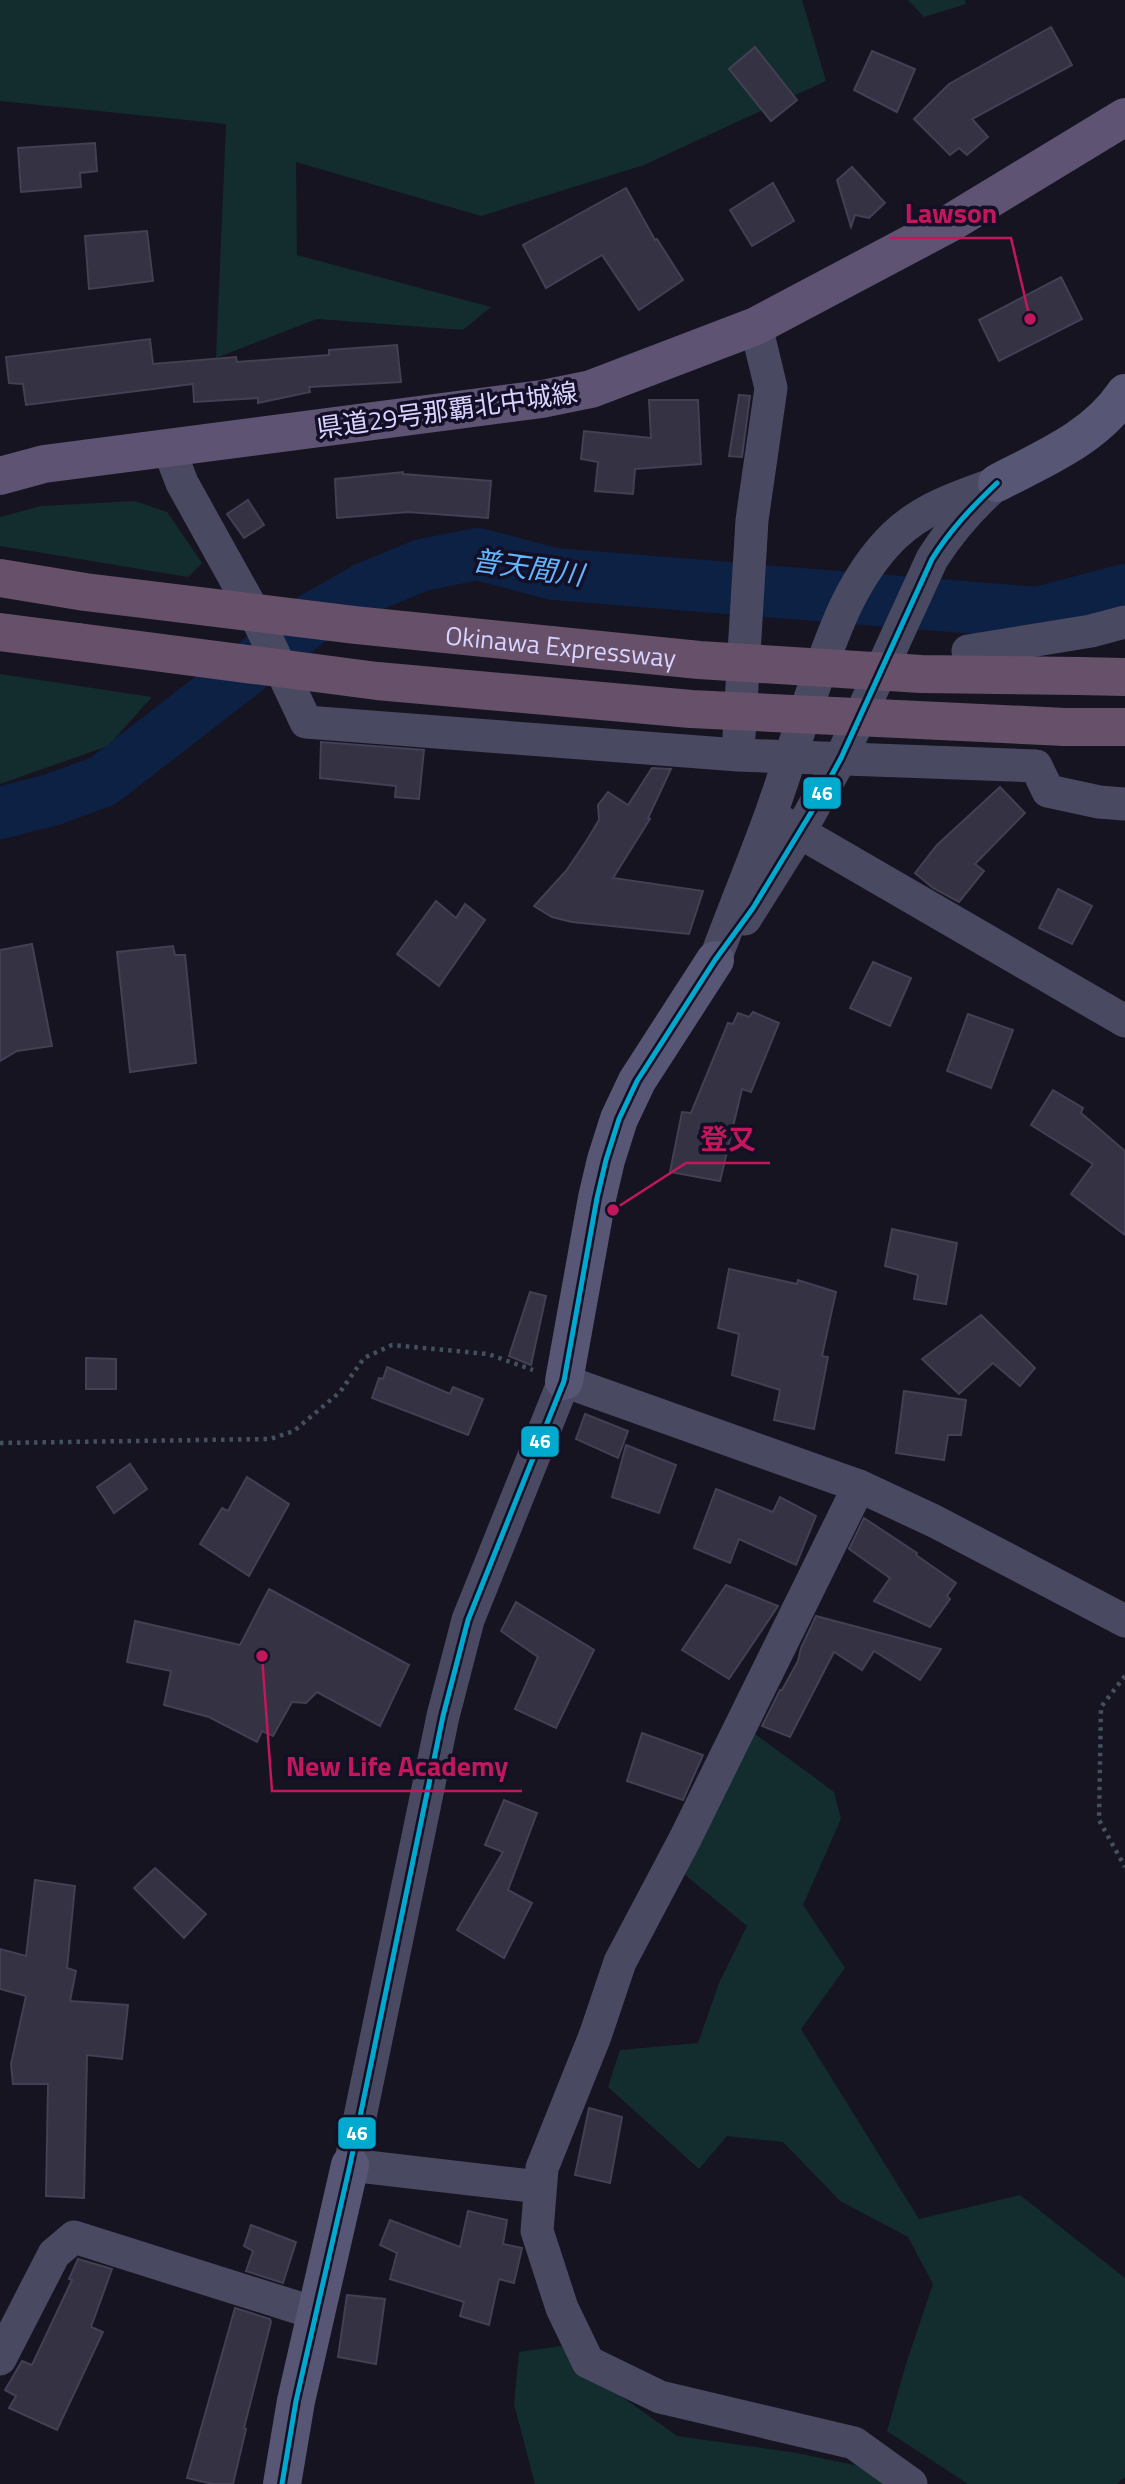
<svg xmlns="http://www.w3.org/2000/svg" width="1125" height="2484" font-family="'Titillium Web','Noto Sans JP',sans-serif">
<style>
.green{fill:#132c2d}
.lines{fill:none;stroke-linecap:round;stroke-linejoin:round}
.river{stroke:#0d2144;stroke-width:52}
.building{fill:#343243;stroke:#433f54;stroke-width:2}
.path{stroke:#44505f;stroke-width:4.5;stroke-dasharray:3.5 5;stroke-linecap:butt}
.street{stroke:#4a4962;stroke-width:33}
.secondary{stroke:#575674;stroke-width:38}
.primary{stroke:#5e5373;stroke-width:38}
.highway{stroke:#67516a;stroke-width:38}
.highway-bridge{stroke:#67516a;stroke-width:38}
.bus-1-casing{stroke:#130f26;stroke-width:10}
.bus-1{stroke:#00a9ce;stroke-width:5}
.labels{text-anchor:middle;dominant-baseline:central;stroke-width:7;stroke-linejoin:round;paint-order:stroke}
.street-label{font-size:26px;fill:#d9d4ff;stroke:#130f26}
.water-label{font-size:28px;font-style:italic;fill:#62b6ff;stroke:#130f26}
.leader{fill:none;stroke:#c2185b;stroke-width:2.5}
.callout-dot{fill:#c2185b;stroke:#130f26;stroke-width:2.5}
.callout-label{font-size:28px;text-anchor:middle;font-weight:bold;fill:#c2185b;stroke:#130f26;stroke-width:7;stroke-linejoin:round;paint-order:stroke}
.line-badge{stroke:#130f26;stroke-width:2.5}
.badge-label{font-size:19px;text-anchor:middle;font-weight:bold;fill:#fff}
</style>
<rect width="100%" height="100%" fill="#161421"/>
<g class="green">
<path d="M0,0h802l24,81 -182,84 -163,51 -185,-54 1,93 194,52 -28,23 -146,-11 -101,39 10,-234 -226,-23z"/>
<path d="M908,0h57l1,4 -42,13z"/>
<path d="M135,501l32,11 35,51 -14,14 -188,-31v-29l41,-11z"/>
<path d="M0,674l152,23 -44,49 -108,38z"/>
<path d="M754,1733l80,59 7,27 -38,86 42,63 -44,61 118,190 101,-24 105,83v199l-8,7h-149l-81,-53 19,-67 27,-80 -25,-47 -68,-36 -57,-59 -56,-6 -28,33 -91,-82 12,-37 78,-7 21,-60 28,-57 -69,-57z"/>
<path d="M561,2346l28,27 88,63 114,16 108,22 17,10h-381l-21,-80 5,-52z"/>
</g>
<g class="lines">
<path class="river" d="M0,813l54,-14 49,-18 209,-162 54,-31 56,-23 56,-11 76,20 484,39 87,-23"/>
</g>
<g class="building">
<path d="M1051,27l21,38 -100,54 16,18 -21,18 -8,-7 -9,7 -36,-36 35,-35z"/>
<path d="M755,47l42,53 -26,21 -42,-52z"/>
<path d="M872,51l43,18 -18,43 -43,-22z"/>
<path d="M95,143l2,28 -17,2 1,14 -60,5 -3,-44z"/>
<path d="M852,167l33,36 -16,15 -14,-3 -4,12 -14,-47z"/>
<path d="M773,183l21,38 -42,25 -22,-36z"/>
<path d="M626,188l29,52 2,-1 26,41 -44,30 -37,-55 -56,33 -23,-43z"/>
<path d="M147,231l6,50 -64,8 -4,-53z"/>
<path d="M1061,277l21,42 -83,42 -20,-41z"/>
<path d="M150,339l3,25 83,-7 1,5 92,-7v-5l68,-5 4,37 -92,5 1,5 -52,11v-5l-64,4 -1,-18 -167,21 -3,-21 -14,-1 -3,-26z"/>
<path d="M739,395l11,1 -8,61 -13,-1z"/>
<path d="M649,400h49l3,64 -66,5 -2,25 -38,-3 3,-29 -17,-3 3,-28 67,7z"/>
<path d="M403,472v2l88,7 -3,37 -80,-6 -71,6 -2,-39z"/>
<path d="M248,500l16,25 -20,13 -17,-24z"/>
<path d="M321,742l103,8 -5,49 -24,-2 1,-11 -76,-8z"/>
<path d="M652,768l19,1 -23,49 2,1 -37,59 90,13 -14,43 -117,-12 -20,-5 -18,-11 32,-35 21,-31 12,-20 -1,-15 10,-13 20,13z"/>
<path d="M1000,787l25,26 -50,51 9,7 -25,31 -26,-14 -18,-15 22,-28z"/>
<path d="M1058,889l34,17 -20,38 -33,-16z"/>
<path d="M436,901l20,17 9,-14 20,16 -46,66 -42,-32z"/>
<path d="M32,944l20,102 -35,5 -17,10v-111z"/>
<path d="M173,946l2,9h10l11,108 -66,9 -13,-120z"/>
<path d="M873,962l38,16 -21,48 -40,-18z"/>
<path d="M753,1012l26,11 -28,69 -9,-3 -22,92 -50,-9 12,-60 9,1 37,-90 5,1 5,-11 11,4z"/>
<path d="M968,1014l45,16 -22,58 -44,-17z"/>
<path d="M1053,1090l30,18 -2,5 44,38v84l-54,-41 22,-30 -62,-39z"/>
<path d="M892,1229l65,14 -11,61 -32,-5 4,-24 -33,-9z"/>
<path d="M729,1269l68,15 1,-4 38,12 -14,64 6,1 -14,72 -40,-9 6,-30 -48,-15 7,-41 -21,-6z"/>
<path d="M530,1292l16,4 -15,69 -22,-9z"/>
<path d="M981,1315l54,53 -15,18 -27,-23 -34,31 -37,-35z"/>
<path d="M86,1358l30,1v30h-30z"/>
<path d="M387,1367l63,27 3,-7 30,12 -15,36 -96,-37 7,-20 4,1z"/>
<path d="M904,1391l62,9 -5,35h-13l-4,25 -48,-7z"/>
<path d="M585,1414l43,17 -10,27 -42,-19z"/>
<path d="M626,1445l50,20 -17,48 -47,-16z"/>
<path d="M130,1464l17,25 -33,24 -17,-26z"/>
<path d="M247,1477l42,27 -40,72 -49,-32 22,-36 6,3z"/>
<path d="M716,1489l57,23 7,-15 36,19 -20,49 -57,-26 -9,24 -36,-15z"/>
<path d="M864,1518l53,35 -1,2 40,28 -9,13 3,3 -20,28 -56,-26 16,-23 -41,-29z"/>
<path d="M726,1585l52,21 -49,73 -47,-29z"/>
<path d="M269,1589l140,76 -29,61 -63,-34 -11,11 -14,-1 -19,34 -11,-5 -5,11 -48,-25 -45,-12 7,-34 -44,-9 8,-41 105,24z"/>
<path d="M516,1602l78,48 -38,78 -41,-19 23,-52 -37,-26z"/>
<path d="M816,1616l68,18 57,15 -21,31 -46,-29 -12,19 -28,-18 -44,85 -28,-11 18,-36h2l16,-29 3,-13z"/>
<path d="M642,1733l61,22 -20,45 -56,-19z"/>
<path d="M504,1800l33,13 -29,77 24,13 -28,55 -47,-28 46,-78 -18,-7z"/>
<path d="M155,1868l51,46 -22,24 -50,-50z"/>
<path d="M35,1880l40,6 -8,82 9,3 -6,30 58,4 -6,54 -35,-4 -3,143 -38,-2 2,-112h-35l-2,-20 15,-68 -26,-7v-40l26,7z"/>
<path d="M589,2108l33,9 -12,66 -35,-8z"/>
<path d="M468,2211l39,9 -4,24 19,4 -8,35 -15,-4 -10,46 -29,-9 4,-14 -74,-23 7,-26 -17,-8 10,-25 70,27z"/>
<path d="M251,2225l45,17 -13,41 -37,-12 7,-20 -9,-5z"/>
<path d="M78,2259l34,10 -21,58 12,5 -46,98 -48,-22 7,-12 -11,-6 17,-29 10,4 40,-85 -3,-1z"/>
<path d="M347,2295l38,4 -9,65 -38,-7z"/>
<path d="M235,2308l35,11 1,3 -27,106 2,1 -13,55h-20l-26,-6z"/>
</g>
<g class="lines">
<g class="path">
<path d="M0,1443l270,-4 24,-8 46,-39 24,-34 28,-13 96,9 45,16"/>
<path d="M1125,1676l-24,31 -2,113 26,47"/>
</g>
<g class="street">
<path d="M169,449l13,34 75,135 49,104 432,33 298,11 12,25 51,11 26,2"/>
<path d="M968,651l123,-20 34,-9"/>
<path d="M739,736l13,-216 19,-132 -15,-62"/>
<path d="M782,822l343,199"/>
<path d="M745,919l54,-86 42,-75 91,-199c17,-27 36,-49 60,-71"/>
<path d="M715,960c18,-49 39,-99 57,-149 14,-40 27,-81 41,-121 20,-56 38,-112 81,-154 29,-28 66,-40 103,-53"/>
<path d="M859,1486l-174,353 -65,123 -25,74 -53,132 -5,63 25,77 26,54 72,35 194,46 57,41"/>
<path d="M540,2187l-190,-22 93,-449 25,-96 96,-239 295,105 75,35 191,100"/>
<path d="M0,2359l54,-105 20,-17 244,77"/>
</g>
<g class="secondary">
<path d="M997,483c46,-24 98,-45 128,-90"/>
<path d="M564,1381l33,-183 9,-38 13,-41 18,-38 78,-121"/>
<path d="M282,2484l14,-83 54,-236"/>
</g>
<path class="primary" d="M0,476l44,-12 498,-65 49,-10 165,-63 196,-104 173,-105"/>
<g class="highway">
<path d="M0,632l78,10"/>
<path d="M1078,676l47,1"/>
<path d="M1065,727h60"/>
</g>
<g class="highway-bridge">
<path id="s1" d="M0,578l85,14 270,33 344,35 222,14 157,2"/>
<path d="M78,642l299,39 314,28 374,18"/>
</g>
<g class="bus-1-casing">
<path id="bus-1" d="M282,2484l14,-83 54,-236 93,-449 25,-96 96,-239 33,-183 9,-38 13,-41 18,-38 78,-121 38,-52 59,-97 29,-53 91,-199c18,-29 40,-52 65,-76"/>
</g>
<use href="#bus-1" class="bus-1"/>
</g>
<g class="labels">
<g class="street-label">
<text transform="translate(447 410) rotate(-8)">県道29号那覇北中城線</text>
<text stroke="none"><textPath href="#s1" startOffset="565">Okinawa Expressway</textPath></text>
</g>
<g class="water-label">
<text transform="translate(528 567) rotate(8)">普天間川</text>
</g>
</g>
<path class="leader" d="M1030 319L1011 238H890M613 1210L686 1163H770M262 1656L272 1791H522"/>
<g class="callout-dot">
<circle cx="1030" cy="319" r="7"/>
<circle cx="613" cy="1210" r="7"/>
<circle cx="262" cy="1656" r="7"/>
</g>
<g class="callout-label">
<text x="951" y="223">Lawson</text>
<text x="728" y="1149">登又</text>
<text x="397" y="1776">New Life Academy</text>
</g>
<g class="line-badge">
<rect x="802" y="776" width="40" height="34" rx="7" fill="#00a9ce"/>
<rect x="520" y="1425" width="40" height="33" rx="7" fill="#00a9ce"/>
<rect x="337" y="2116" width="40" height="34" rx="7" fill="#00a9ce"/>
</g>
<g class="badge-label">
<text x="822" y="800">46</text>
<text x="540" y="1448">46</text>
<text x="357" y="2140">46</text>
</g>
</svg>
